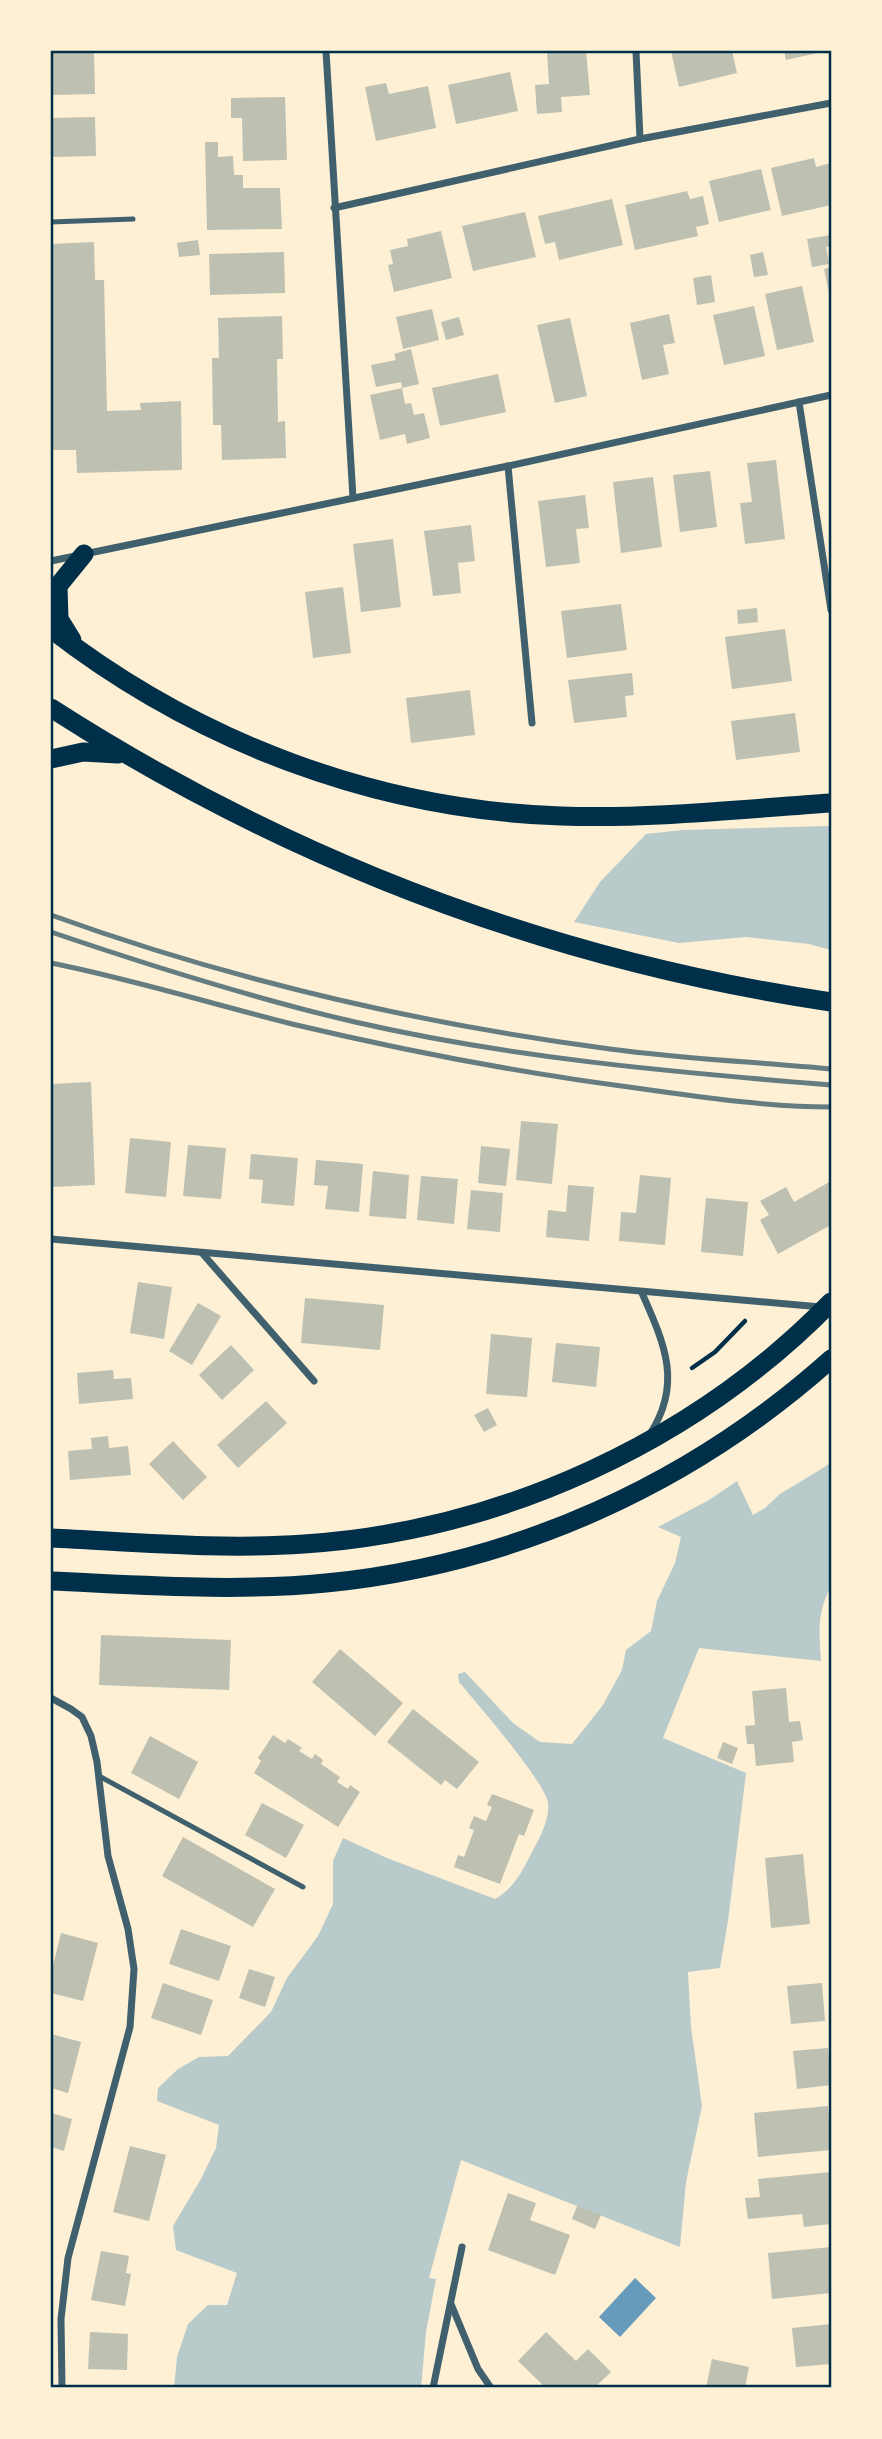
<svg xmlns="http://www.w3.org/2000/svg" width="882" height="2439" font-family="'Fira Sans Condensed',sans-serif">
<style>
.green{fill:#b9caca}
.water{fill:#669bbc}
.building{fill:#bec0b2}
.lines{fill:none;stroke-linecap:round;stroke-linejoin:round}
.path{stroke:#003049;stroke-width:4.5}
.service{stroke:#3f606c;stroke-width:5}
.minor{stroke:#3f606c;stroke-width:7}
.trunk{stroke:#003049;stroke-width:19}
.rail{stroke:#657d81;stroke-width:5}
.neatline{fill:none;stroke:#003049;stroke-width:2.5}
</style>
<rect width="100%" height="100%" fill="#fdf0d5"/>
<g class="green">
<path d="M831,826v124l-22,-6 -63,-7 -67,6 -105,-21 26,-40 46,-48 36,-4z"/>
<path d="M831,1463v123c-14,27 -12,45 -10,75l-122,-13 -36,90 83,35 -18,148 -8,47 -32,4 3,55 11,79 -16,76 -6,65 -219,-87 -32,118 7,1 -10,53 -5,56h-247l3,-31 11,-33 20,-19h19l10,-32 -61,-23 -3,-24 28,-47 15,-31 3,-23 -62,-24 1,-13 20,-19 21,-12 29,-1 43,-44 16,-34 31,-42 15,-32v-43l10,-23 44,20 108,41c18,-10 27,-27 36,-45 8,-15 19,-34 17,-51 -2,-20 -73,-102 -89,-121l-1,-8 7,-2 48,51 27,19 32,2 31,-39 19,-35 4,-20 25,-19 6,-30 18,-38 6,-26 -23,-10 51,-27 28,-19 16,34 12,-7 15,-14z"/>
</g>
<path class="water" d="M635,2278l21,20 -36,39 -21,-20z"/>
<g class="building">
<path d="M51,51h43l1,43 -44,1z"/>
<path d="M547,51h39l4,44 -29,2 1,15 -25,2 -2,-29 14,-1z"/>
<path d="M671,51h61l5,22 -58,14z"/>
<path d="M784,51h38v1l-36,8z"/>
<path d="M510,72l8,39 -62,13 -8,-39z"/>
<path d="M386,83l3,11 39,-8 8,42 -60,13 -11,-54z"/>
<path d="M285,97l2,63 -44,1 -1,-43h-11v-20z"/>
<path d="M95,117l1,39 -45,1v-39z"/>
<path d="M205,142h13v15l15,-1 1,19h9v13h37l2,41 -75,1z"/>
<path d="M814,158l2,9 15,-4v42l-49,11 -11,-48z"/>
<path d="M761,169l10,41 -52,12 -10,-41z"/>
<path d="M687,191l3,8 13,-3 6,28 -13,3 2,9 -63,14 -10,-45z"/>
<path d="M612,199l11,46 -64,15 -4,-18 -10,2 -7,-28z"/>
<path d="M525,212l11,45 -63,14 -11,-45z"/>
<path d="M441,231l11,47 -58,14 -6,-27 5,-1 -3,-14 18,-4 -1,-7z"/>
<path d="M831,235v11l-5,1 3,17 -17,3 -5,-28z"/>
<path d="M198,240l2,15 -21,2 -2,-14z"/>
<path d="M94,242l1,38h9l3,131 34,-1 -1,-7 41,-2 1,69 -105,3 -1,-23h-25v-206z"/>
<path d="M284,252l1,41 -75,2 -1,-41z"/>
<path d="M763,252l5,23 -14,2 -4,-22z"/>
<path d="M831,267v29l-1,1 -6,-28z"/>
<path d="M711,275l4,27 -18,3 -4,-27z"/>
<path d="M802,286l12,56 -37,8 -12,-56z"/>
<path d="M754,306l11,50 -41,9 -11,-50z"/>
<path d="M432,309l7,31 -36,9 -7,-32z"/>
<path d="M669,314l6,29 -12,2 6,29 -27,6 -12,-57z"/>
<path d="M282,316l1,43h-6l1,63 7,-1 1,37 -64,2 -1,-35h-8l-1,-67h7l-1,-40z"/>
<path d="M459,317l5,18 -18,5 -5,-18z"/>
<path d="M570,318l17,78 -32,7 -18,-78z"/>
<path d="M411,349l8,35 -17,4 -1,-6 -25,5 -5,-22 25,-5 -2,-6z"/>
<path d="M498,374l8,38 -66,14 -8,-38z"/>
<path d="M402,388l3,16 6,-1 3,12 10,-2 6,25 -23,6 -2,-10 -25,6 -10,-45z"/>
<path d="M776,460l9,79 -40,5 -5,-41 12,-1 -5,-39z"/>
<path d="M710,471l7,56 -37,5 -7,-57z"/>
<path d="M653,477l9,70 -41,6 -8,-71z"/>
<path d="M585,495l4,33 -13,1 4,34 -34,4 -8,-66z"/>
<path d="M471,525l4,36 -17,2 3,30 -28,3 -9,-65z"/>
<path d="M393,539l8,68 -40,5 -8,-68z"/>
<path d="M343,587l8,66 -38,5 -8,-66z"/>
<path d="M621,604l6,46 -60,8 -6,-47z"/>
<path d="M757,608l1,14 -20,2 -1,-14z"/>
<path d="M785,629l7,52 -60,8 -7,-52z"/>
<path d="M632,673l2,22 -9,1 2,21 -53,6 -6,-43z"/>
<path d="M470,690l5,45 -64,8 -5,-45z"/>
<path d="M795,713l5,39 -64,8 -5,-39z"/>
<path d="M91,1082l4,103 -44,2v-103z"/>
<path d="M521,1121l37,3 -6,60 -36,-4z"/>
<path d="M130,1138l41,4 -5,55 -41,-4z"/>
<path d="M188,1145l38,3 -5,51 -38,-3z"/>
<path d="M481,1146l29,3 -4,37 -28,-3z"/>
<path d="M251,1154l47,4 -4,48 -33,-3 2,-23 -14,-1z"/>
<path d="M316,1160l47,4 -4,48 -34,-3 3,-23 -14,-1z"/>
<path d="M373,1171l36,4 -3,44 -37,-3z"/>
<path d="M640,1175l31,3 -6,67 -46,-4 2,-29 15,1z"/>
<path d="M421,1176l37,3 -4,45 -37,-4z"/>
<path d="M831,1181v44l-53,29 -18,-34 9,-5 -9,-14 26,-14 8,15z"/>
<path d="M568,1185l26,2 -5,54 -43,-4 2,-27 18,2z"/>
<path d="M471,1190l32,3 -3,39 -33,-3z"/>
<path d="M706,1198l42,4 -5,54 -42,-4z"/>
<path d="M138,1282l34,5 -8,52 -34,-6z"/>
<path d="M305,1298l79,7 -4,45 -79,-7z"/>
<path d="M198,1303l23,13 -29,49 -23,-14z"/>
<path d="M491,1334l41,4 -5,59 -41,-3z"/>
<path d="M556,1343l44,4 -4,40 -44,-5z"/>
<path d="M231,1345l23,25 -32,30 -23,-25z"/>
<path d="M113,1370l1,9 17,-1 2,21 -54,5 -2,-31z"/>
<path d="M266,1401l21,22 -49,45 -21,-23z"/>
<path d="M488,1408l9,17 -13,7 -10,-17z"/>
<path d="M108,1436l1,12 19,-2 3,29 -61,5 -2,-29 24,-2 -1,-11z"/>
<path d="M173,1441l34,36 -24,23 -34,-36z"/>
<path d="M101,1635l130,5 -2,50 -130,-5z"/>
<path d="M340,1649l63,54 -28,33 -63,-54z"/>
<path d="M786,1688l3,34 11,-1 3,19 -11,2 2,20 -38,4 -2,-22h-7l-2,-18 10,-1 -3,-34z"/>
<path d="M413,1709l66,53 -22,27 -12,-9 -4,5 -54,-43z"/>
<path d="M273,1735l12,8 3,-4 14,9 -3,3 13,8 3,-5 8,6 -2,4 19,13 -3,5 11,7 2,-4 10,7 -22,35 -84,-54 7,-12 -3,-3z"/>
<path d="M150,1736l48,26 -19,37 -48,-26z"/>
<path d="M723,1742l15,6 -6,16 -15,-6z"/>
<path d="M492,1794l42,16 -10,26 -5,-2 -19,50 -46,-17 4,-12 6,2 10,-27 -5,-2 5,-12 12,5 6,-14 -5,-2z"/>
<path d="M262,1803l42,22 -18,33 -41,-23z"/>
<path d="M183,1837l92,52 -22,38 -91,-51z"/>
<path d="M803,1854l7,70 -39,4 -6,-70z"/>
<path d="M181,1929l50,17 -12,35 -50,-17z"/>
<path d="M61,1933l37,10 -15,58 -32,-8v-19z"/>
<path d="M249,1969l26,8 -10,30 -26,-9z"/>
<path d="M163,1983l50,17 -12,35 -50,-17z"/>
<path d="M822,1983l3,38 -34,3 -4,-38z"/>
<path d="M51,2034l30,8 -13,51 -17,-5z"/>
<path d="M828,2048l3,37 -34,4 -4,-38z"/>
<path d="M828,2106l3,44 -73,7 -4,-44z"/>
<path d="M51,2113l21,6 -8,32 -13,-4z"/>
<path d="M130,2146l36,9 -17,66 -36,-9z"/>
<path d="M831,2172v52l-27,3 -2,-13 -54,5 -3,-21 15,-1 -2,-18z"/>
<path d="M508,2193l28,10 -6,17 40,15 -15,40 -67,-25z"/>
<path d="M577,2206l24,9 -6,14 -23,-10z"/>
<path d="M831,2247v46l-59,6 -4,-46z"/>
<path d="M101,2251l28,5 -3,17 5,1 -6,32 -34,-6z"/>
<path d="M831,2324v40l-35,3 -4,-39z"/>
<path d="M90,2332l38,2 -1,36 -39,-1z"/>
<path d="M546,2332l30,29 12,-12 23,23 -17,16h-48l-28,-27z"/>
<path d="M712,2359l37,8 -4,21h-39z"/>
</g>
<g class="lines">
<path class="path" d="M692,1368l23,-16 30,-31"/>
<g class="service">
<path d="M51,222l82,-3"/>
<path d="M99,1776l204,111"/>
</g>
<g class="minor">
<path d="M326,51l27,447"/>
<path d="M636,51l4,88"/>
<path d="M334,208l306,-69 191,-36"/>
<path d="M799,402l32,208"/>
<path d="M508,466l24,257"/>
<path d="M51,561l457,-95 323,-71"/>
<path d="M51,1239l770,68"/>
<path d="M202,1253l112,128"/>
<path d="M642,1293c22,50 41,90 8,141"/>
<path d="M51,1698l20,11 11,8 9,19 6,26 11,94 20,73 6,40 -4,58 -62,231 -7,61 1,69"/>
<path d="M451,2304l27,65 13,19"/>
<path d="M433,2388l29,-141"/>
</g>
<g class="trunk">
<path d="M51,629c146,113 325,181 510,187 90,3 181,-7 270,-13"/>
<path d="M72,640l-13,-21 -1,-33 26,-32"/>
<path d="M51,708c240,154 498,252 780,294"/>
<path d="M51,759l32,-7 35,2"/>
<path d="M51,1538c84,4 169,12 253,6 197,-13 390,-102 527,-242"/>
<path d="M51,1581c91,4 184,11 275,2 189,-19 364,-98 505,-224"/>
</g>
<g class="rail">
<path d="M51,915c180,65 369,109 559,134 73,10 148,13 221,20"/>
<path d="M51,932c100,34 201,66 304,90 157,36 316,50 476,63"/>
<path d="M51,963c81,16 161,41 241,61 114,27 228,49 344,64 65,9 130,19 195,19"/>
</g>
</g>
<rect width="882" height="2439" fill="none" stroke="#fdf0d5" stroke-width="105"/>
<rect x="52" y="52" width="778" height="2334" class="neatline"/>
</svg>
